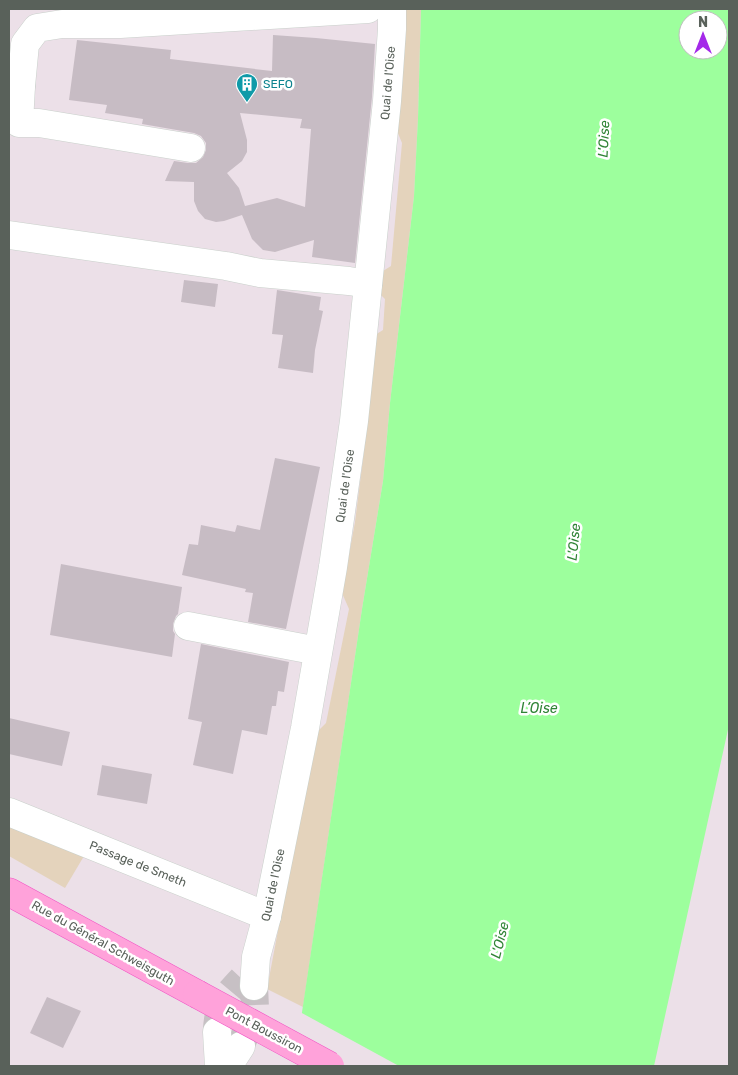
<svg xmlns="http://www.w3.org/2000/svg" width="738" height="1075" font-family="Rubik,sans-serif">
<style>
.green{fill:#e4d3bc}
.water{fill:#9dff9d;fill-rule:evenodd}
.pier{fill:#ece0e8}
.building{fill:#c7bcc4;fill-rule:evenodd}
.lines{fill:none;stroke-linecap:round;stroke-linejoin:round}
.minor-tunnel{stroke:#c7c0c4;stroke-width:28;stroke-dasharray:28 14;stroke-linecap:butt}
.minor-casing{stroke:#c9d0cb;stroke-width:29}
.major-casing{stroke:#f154c5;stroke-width:29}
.minor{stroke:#fff;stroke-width:28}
.major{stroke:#ffa2da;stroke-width:28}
.major-bridge-casing{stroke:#f154c5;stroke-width:29;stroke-linecap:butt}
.major-bridge{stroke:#ffa2da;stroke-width:28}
.labels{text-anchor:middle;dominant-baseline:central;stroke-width:5;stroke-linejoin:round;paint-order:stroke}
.street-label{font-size:12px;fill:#59615a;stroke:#fff}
.culture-label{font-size:12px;fill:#0d838f;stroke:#fff;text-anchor:start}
.water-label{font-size:14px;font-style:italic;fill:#308436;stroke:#fff}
</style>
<rect width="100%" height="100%" fill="#ece0e8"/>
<g class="green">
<path d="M403,9h18l-3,109 -4,78 -24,207 -7,78 -21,128 -59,398 -36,-18 48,-255 11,-11 23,-114 -7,-16 13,-71 10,-79 10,-108 8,-5 2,-31 -6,-6 4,-22 8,-5 11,-123 -7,-17z"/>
<path d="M9,825l75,31 -19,32 -56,-32z"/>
</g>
<path class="water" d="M421,9h308v716l-75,341h-360l68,-457 21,-128 7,-78 24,-207 4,-78zM688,20h30v30h-30z"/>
<path class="pier" d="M300,1012l99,54h-108z"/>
<g class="building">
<path d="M273,35l43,3 59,6 -3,53 -17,166 -43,-6 2,-17 -39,12 -12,-2 -11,-11 -10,-24 -18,6 -8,1 -11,-3 -7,-8 -4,-10v-19l-29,-1 9,-20 14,2h8l7,-6 3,-7v-7l-5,-7 -7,-3 -52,-9 1,-5 -38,-6 2,-8 -38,-5 8,-60 94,10 -1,9 102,12zM240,113l62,6 -2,9 11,1 -6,78 -28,-9 -32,8 -6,-18 -12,-15 15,-12 5,-9v-12z"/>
<path d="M184,280l34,4 -3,23 -34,-5z"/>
<path d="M277,290l44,7 -2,13 4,1 -8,39 -2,23 -35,-5 5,-33 -11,-1z"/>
<path d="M275,458l45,9 -34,162 -38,-7 5,-29 -8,-1 1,-3 -64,-14 7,-31 9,1 3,-20 34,7 2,-7 23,5z"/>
<path d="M61,564l121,23 -4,27 -2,2 -3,8v7l2,3 -3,23 -122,-22z"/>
<path d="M201,644l88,18 -5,30 -6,-1 -2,15h-4l-5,29 -25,-5 -9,44 -40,-9 9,-43 -14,-3z"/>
<path d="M9,718l61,14 -8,34 -53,-12z"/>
<path d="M102,765l50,9 -5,30 -50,-9z"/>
<path d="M47,997l34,14 -18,37 -33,-15z"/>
</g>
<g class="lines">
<g class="minor-tunnel">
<path d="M217,1030c1,-25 8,-33 25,-51"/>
<path d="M241,1044l13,-27 1,-9 -1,-22"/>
</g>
<g class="minor-casing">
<g id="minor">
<path d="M9,86h12l4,-42 12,-16 25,-4h58l248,-15"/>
<path d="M21,86l-2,37h20l152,25"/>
<path d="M9,235l217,31 34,7 89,8 19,3"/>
<path d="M188,626l130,25"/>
<path d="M9,812l258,104"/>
<path d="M254,986l2,-29 11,-41 38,-188 28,-161 21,-146 33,-320 5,-72v-20"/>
<path d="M217,1032l2,34"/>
<path d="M228,1066l13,-20"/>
</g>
</g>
<g class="major-casing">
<path id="major" d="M9,892l188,102"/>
</g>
<use href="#minor" class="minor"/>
<use href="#major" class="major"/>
<g class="major-bridge-casing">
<path id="major-bridge" d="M197,994l133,72"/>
</g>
<use href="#major-bridge" class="major-bridge"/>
</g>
<defs>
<g id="building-pin" transform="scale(1.125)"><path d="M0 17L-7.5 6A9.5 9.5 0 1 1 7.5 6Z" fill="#0f9aa8" stroke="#fff"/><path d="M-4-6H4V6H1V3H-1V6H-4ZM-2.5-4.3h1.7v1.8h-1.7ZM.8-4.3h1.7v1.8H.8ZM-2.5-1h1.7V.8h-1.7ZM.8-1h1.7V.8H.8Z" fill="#fff"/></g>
</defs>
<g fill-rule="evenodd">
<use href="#building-pin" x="247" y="84"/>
</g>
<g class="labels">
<g class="street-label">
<text transform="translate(388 83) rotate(-85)">Quai de l'Oise</text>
<text transform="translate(345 486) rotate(-82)">Quai de l'Oise</text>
<text transform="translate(138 864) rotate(22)">Passage de Smeth</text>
<text transform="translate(273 885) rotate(-78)">Quai de l'Oise</text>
<text transform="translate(103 943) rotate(29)">Rue du Général Schweisguth</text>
<text transform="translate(264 1030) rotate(28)">Pont Boussiron</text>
</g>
<g class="culture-label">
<text x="263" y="84">SEFO</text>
</g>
<g class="water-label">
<text transform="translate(604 139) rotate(-87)">L'Oise</text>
<text transform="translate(574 542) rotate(-84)">L'Oise</text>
<text x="539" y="708">L’Oise</text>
<text transform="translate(500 940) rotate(-76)">L'Oise</text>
</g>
</g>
<rect width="738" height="1075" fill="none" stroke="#59615a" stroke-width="20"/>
<g transform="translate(703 35)"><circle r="24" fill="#ffffff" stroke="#bdc0bd"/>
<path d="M0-4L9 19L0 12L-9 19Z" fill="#a429e9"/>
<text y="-8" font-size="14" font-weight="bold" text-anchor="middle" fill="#59615a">N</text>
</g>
</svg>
